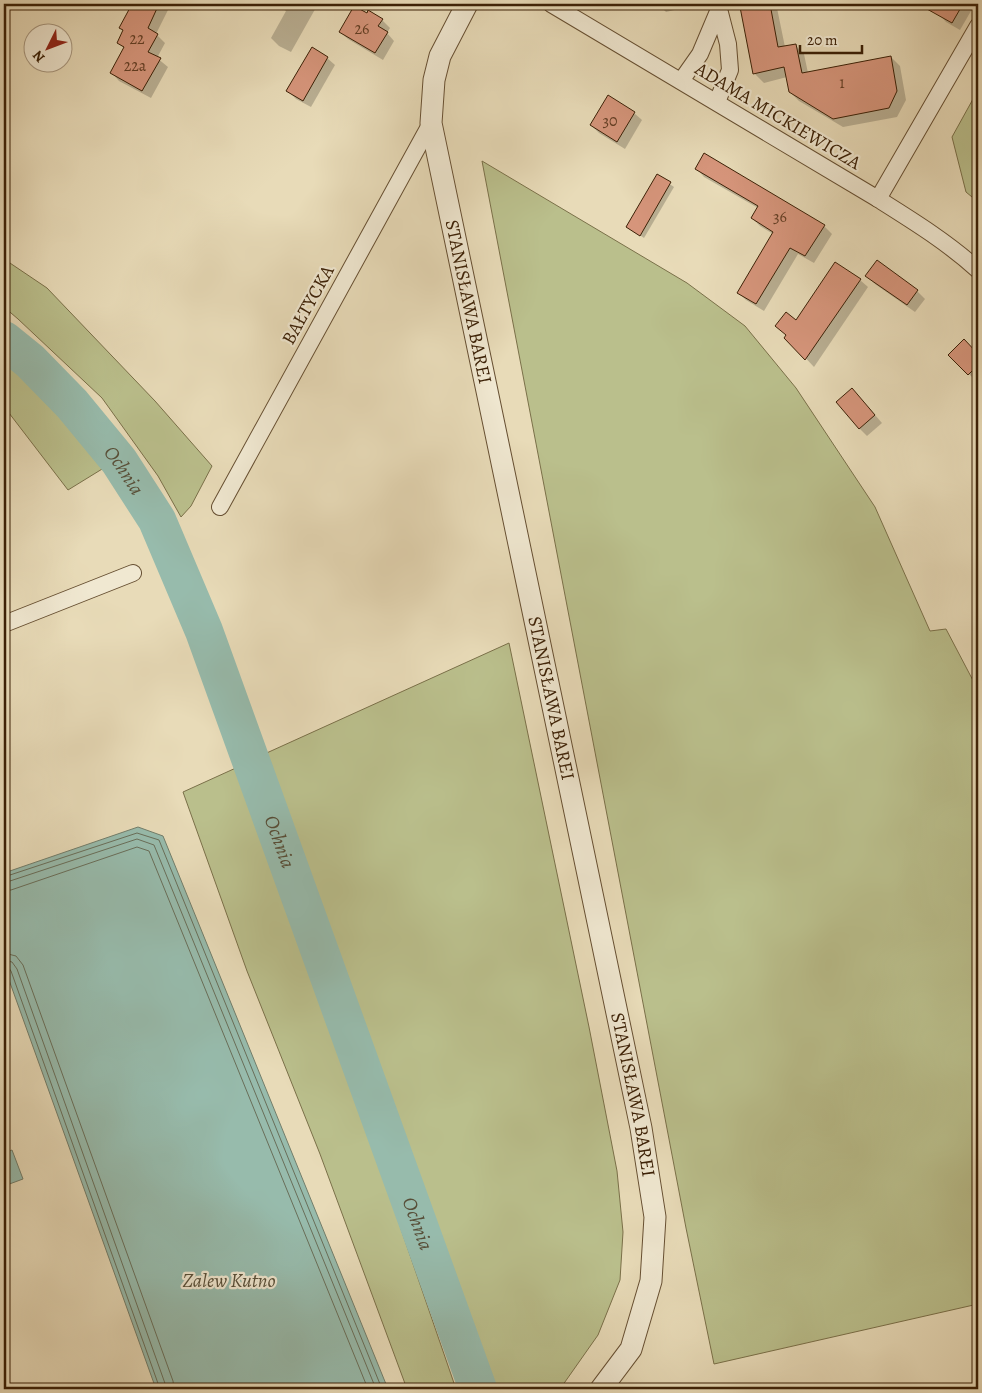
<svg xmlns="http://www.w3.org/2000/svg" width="982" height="1393" font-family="Alegreya,serif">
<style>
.green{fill:#babf8c;stroke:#7a7049}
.water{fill:#97bbac;stroke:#727d6a}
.shadow{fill:#0003}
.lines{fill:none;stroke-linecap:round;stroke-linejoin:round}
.shore{stroke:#696e59;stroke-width:1}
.river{stroke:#97bbac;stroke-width:38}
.building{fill:#d6957b;stroke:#3b2006}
.minor-casing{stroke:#664f32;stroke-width:18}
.tertiary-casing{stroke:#664f32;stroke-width:23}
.minor{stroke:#f0e8d1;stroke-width:16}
.tertiary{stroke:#f0e8d1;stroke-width:21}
.labels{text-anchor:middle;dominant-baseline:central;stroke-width:4.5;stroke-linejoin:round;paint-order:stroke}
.number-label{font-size:16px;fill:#623d23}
.street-label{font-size:19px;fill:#3b2006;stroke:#f0e8d1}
.water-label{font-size:20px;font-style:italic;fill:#574e38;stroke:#f0e8d1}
</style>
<rect width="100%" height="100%" fill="#e8dbb8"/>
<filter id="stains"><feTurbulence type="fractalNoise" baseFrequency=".004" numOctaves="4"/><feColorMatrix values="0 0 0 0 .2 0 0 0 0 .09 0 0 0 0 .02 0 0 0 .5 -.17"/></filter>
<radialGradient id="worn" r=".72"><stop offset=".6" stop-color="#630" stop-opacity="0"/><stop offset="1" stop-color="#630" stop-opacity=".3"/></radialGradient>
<g class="green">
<path d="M978,90v112l-12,-10 -14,-55z"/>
<path d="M482,161l205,122 58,43 51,62 79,119 55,124 16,-2 32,61v614l-264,60 -28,-136z"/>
<path d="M4,259l43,29 108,113 57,65 -21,40 -10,11 -23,-41 -56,-78 -84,-79 -14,-12z"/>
<path d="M4,350l32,30 38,41 33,45 -39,24 -59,-77 -5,-1z"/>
<path d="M509,643l80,384 28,144 6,61 -3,48 -22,55 -38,54h-65l-10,-18 -225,-615z"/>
<path d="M238,767l76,220 39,102 103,300h-49l-87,-235 -73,-183 -64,-179z"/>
</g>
<g class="water">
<path d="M138,827l25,9 225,553h-232l-152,-423v-93z"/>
<path d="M12,1150l11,29 -19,7v-33z"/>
</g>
<g class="shadow">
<path d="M136,4h25l7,6 -12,24 9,9 -8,15 11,9 -17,31 -32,-17 -7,-8 13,-24 -7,-6z"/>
<path d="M276,4h42l-27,48 -12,-6 -8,-8 15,-27z"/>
<path d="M658,4h36l1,1 -29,7z"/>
<path d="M751,4h48l-22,4 8,39 10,-2 9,9 4,19 83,-16 9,9 6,34 -9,17 -54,10 -44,-26 -9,-9 -3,-15 -23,6 -9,-9z"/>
<path d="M945,4h30l-15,26 -14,-8 -7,-8z"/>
<path d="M382,20l8,8 -3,5 7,8 -11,19 -35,-21 -8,-7z"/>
<path d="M327,58l8,7 -24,42 -15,-8 -8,-8z"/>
<path d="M634,113l8,7 -17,29 -26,-16 -8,-8z"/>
<path d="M697,169l127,57 8,8 -18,29 -16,-9 -34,57 -18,-11 -7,-7 34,-59 -13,-8 -8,-8 6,-10 -54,-31z"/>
<path d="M658,176l16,11 -30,51 -16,-11z"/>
<path d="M877,261l40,30 8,8 -10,13 -40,-28 -8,-8z"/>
<path d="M860,280l8,7 -54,80 -28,-30 10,-15z"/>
<path d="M964,341l14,15v24l-1,2 -27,-27z"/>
<path d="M860,398l22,25 -15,13 -8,-8z"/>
</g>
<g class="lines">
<g class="shore">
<path d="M4,877l133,-44 22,7 223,549"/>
<path d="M4,883l133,-44 17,6 222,544"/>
<path d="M4,891l7,-1 126,-43 12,4 219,538"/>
<path d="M4,953l12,3 7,9 150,416 1,8"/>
<path d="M4,960l8,2 5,7 150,420"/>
<path d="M4,967h4l3,4 149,418"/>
</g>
<path class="river" id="s1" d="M4,340l26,21 42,43 47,57 38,59 47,111 274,758"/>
</g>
<g class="building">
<path d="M132,4h27l-11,24 10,6 -10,18 13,6 -19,33 -32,-18 14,-26 -7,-4 6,-13 -4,-2z"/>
<path d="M753,4h17l8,43 18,-3 6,29 89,-17 6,35 -8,17 -56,11 -44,-27 -5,-25 -31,7 -13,-67z"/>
<path d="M918,4h45l-11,19z"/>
<path d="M354,6l13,7 1,-3 15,9 -5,7 10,6 -13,21 -36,-21z"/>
<path d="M312,47l16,10 -25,44 -17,-10z"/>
<path d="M608,95l27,17 -18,30 -27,-17z"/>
<path d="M704,153l121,72 -20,31 -15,-8 -34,56 -19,-11 36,-61 -22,-14 7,-12 -63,-37z"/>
<path d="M657,174l14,8 -31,54 -14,-9z"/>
<path d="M877,260l41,30 -11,15 -42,-29z"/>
<path d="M835,262l26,17 -56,81 -21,-22 2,-3 -11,-9 11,-14 10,8z"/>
<path d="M964,339l14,15v11l-10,10 -20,-20z"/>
<path d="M852,388l23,27 -16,14 -23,-27z"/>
</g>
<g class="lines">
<g class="minor-casing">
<g id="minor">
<path d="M551,4l327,195c35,22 69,43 100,71"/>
<path d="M681,81l19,-27 19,-45 9,35 2,26 -13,32"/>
<path d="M878,199l100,-173"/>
<path d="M220,507l211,-384"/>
<path d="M4,624l129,-51"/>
</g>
</g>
<g class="tertiary-casing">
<g id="tertiary">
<path id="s2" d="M467,4l-27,52 -6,24 -3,43 210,1005 14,89 -4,64 -20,68 -30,40"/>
</g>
</g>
<use href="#minor" class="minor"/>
<use href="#tertiary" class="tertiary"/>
</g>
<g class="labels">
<g class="number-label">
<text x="362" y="29">26</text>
<text x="137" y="39">22</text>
<text x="135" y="66">22a</text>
<text x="842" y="83">1</text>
<text x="610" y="121">30</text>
<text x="780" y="217">36</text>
</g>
<g class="street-label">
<text transform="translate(778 116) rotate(31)">ADAMA MICKIEWICZA</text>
<text stroke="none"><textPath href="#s2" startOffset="309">STANISŁAWA BAREI</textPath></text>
<text transform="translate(308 305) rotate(-61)">BAŁTYCKA</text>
<text stroke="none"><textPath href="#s2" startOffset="714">STANISŁAWA BAREI</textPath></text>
<text stroke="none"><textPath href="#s2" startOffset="1119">STANISŁAWA BAREI</textPath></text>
</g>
<g class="water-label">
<text stroke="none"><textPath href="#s1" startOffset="178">Ochnia</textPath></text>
<text stroke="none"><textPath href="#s1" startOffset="582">Ochnia</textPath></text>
<text stroke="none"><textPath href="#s1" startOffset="988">Ochnia</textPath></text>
<text x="229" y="1280">Zalew Kutno</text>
</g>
</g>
<rect width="982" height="1393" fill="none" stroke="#e8dbb8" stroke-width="20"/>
<rect x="5" y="5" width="972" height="1383" fill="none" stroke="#3b2006" stroke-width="2.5"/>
<rect x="10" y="10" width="962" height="1373" fill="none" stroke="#3b2006"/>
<g transform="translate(48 48) rotate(228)"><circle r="24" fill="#f0e8d1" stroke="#a89880"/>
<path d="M0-4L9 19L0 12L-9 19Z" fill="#8f2418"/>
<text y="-8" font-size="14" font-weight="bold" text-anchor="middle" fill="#3b2006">N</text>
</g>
<path d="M800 45v8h62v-8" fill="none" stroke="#3b2006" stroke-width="2.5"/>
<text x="807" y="45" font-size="15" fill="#3b2006" stroke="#f0e8d1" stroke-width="4" paint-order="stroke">20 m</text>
<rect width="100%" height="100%" filter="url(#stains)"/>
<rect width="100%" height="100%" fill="url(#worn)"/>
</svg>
